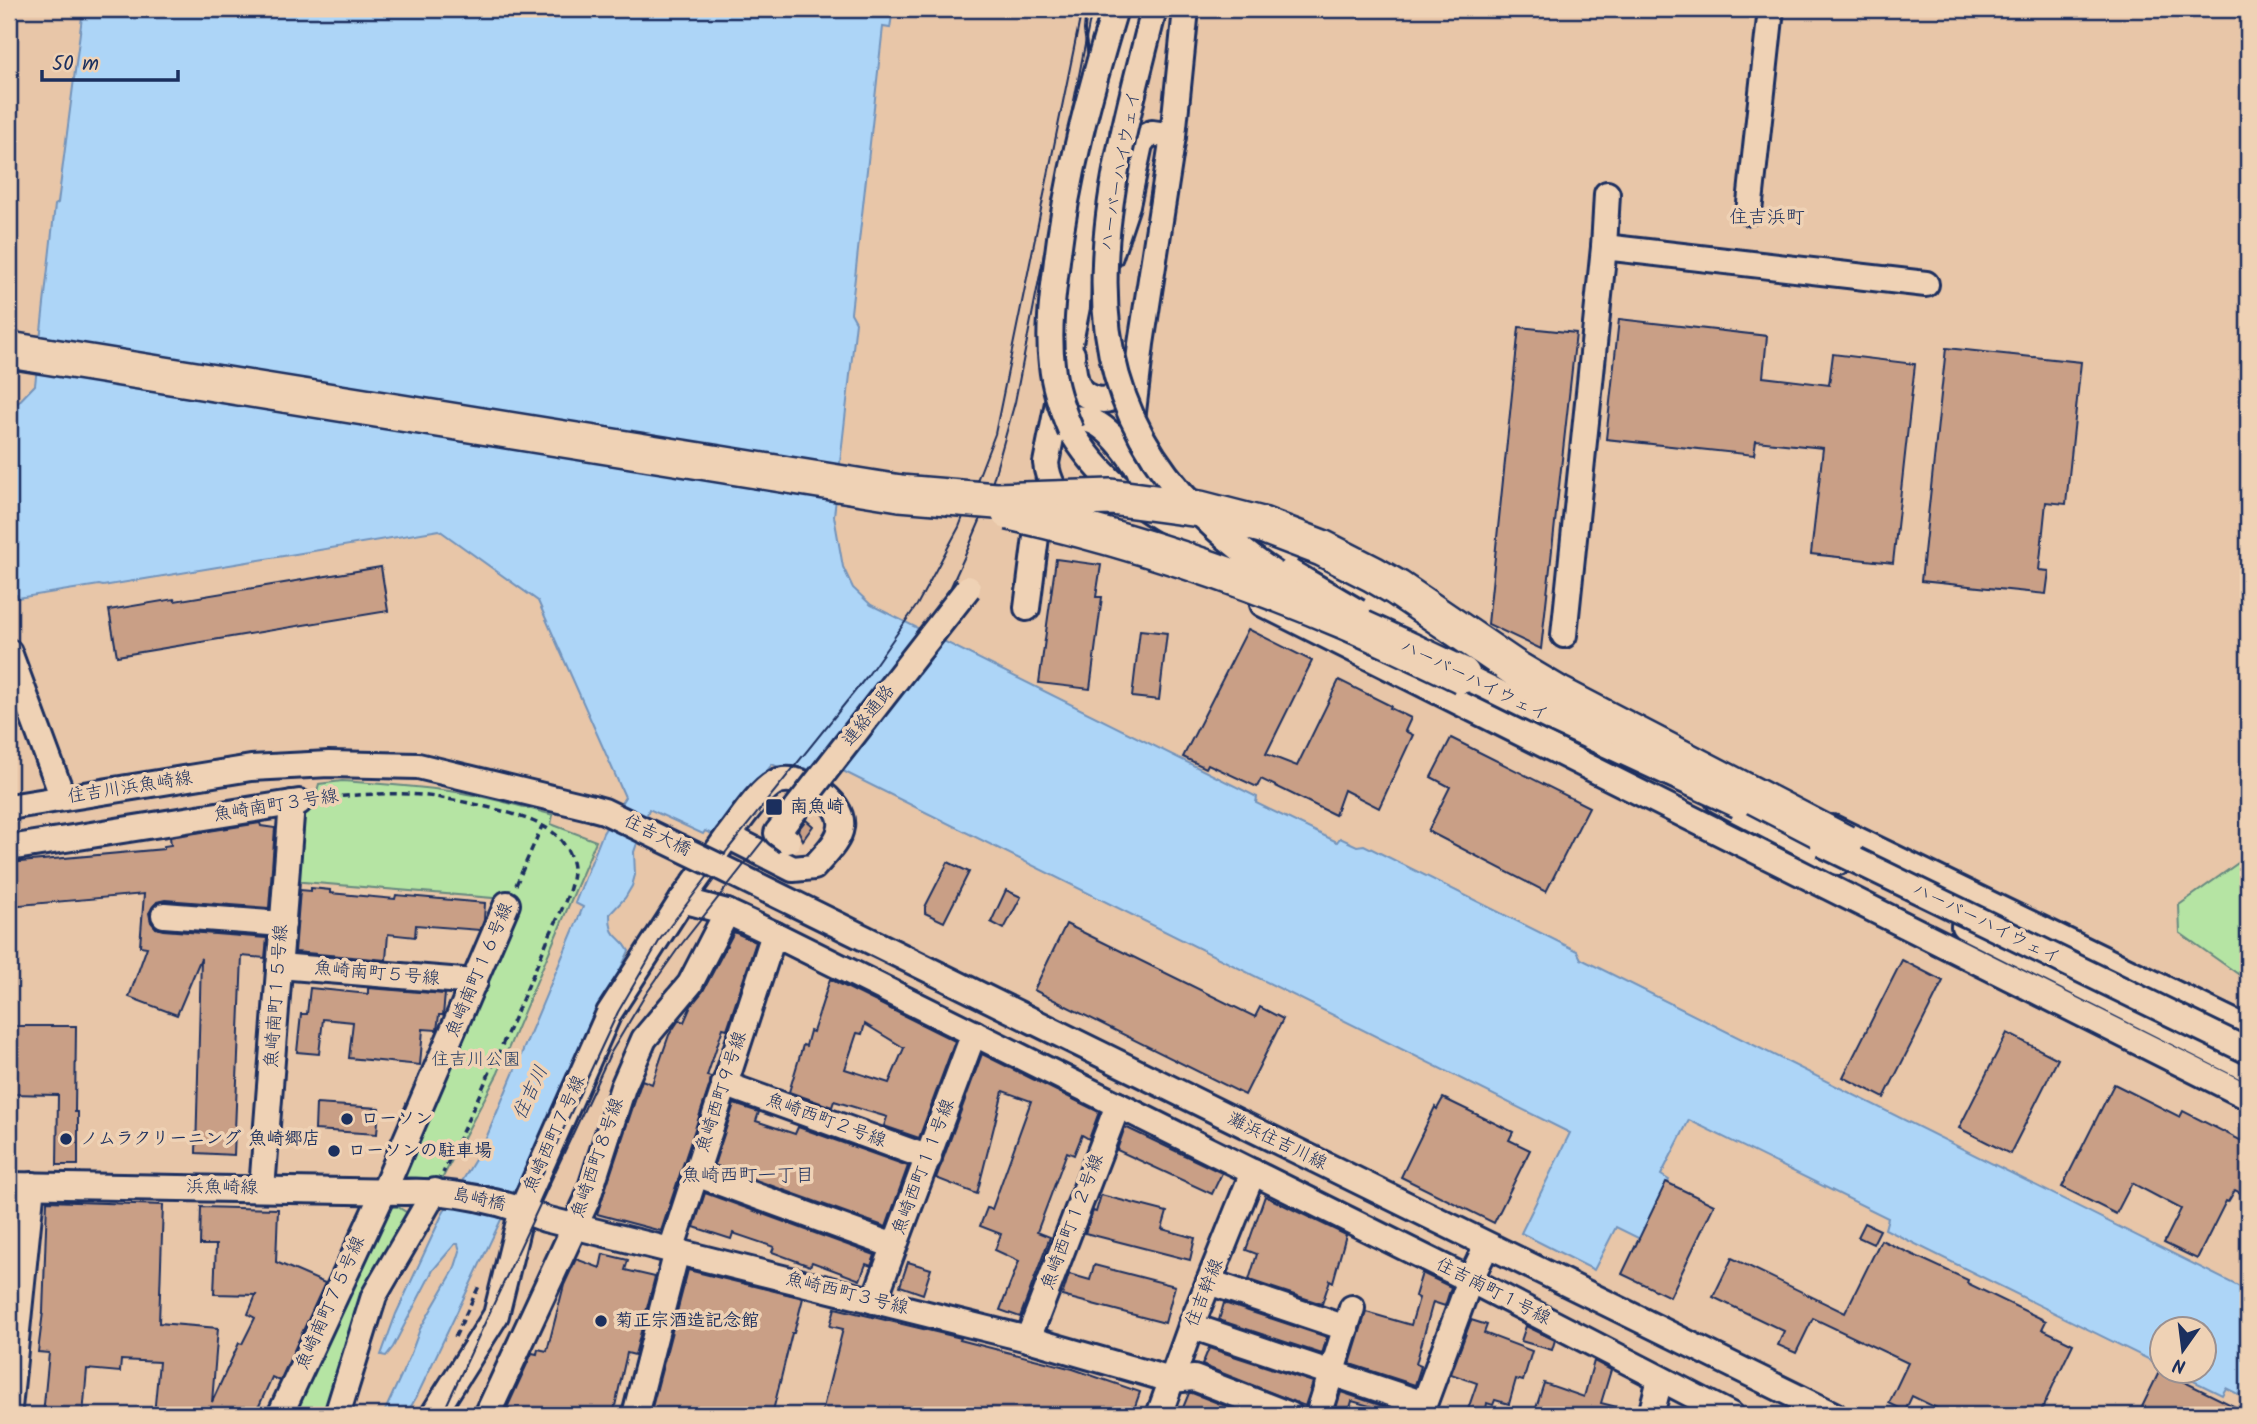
<svg xmlns="http://www.w3.org/2000/svg" width="2257" height="1424" font-family="Kalam,'Klee One',sans-serif">
<style>
.green{fill:#b5e4a3;stroke:#688a80;stroke-width:2}
.water{fill:#add5f7;stroke:#7393ba;stroke-width:2}
.building{fill:#c99f86;stroke:#1b2f5e;stroke-width:2;fill-rule:evenodd}
.lines{fill:none;stroke-linecap:round;stroke-linejoin:round}
.minor-casing{stroke:#1b2f5e;stroke-width:30}
.highway-casing{stroke:#1b2f5e;stroke-width:40}
.path{stroke:#1b2f5e;stroke-width:3.5;stroke-dasharray:7 5;stroke-linecap:butt}
.minor{stroke:#efd2b5;stroke-width:24}
.highway{stroke:#efd2b5;stroke-width:35}
.tram{stroke:#1b2f5e;stroke-width:2}
.minor-bridge-casing{stroke:#1b2f5e;stroke-width:30;stroke-linecap:butt}
.highway-bridge-casing{stroke:#1b2f5e;stroke-width:40;stroke-linecap:butt}
.minor-bridge{stroke:#efd2b5;stroke-width:24}
.highway-bridge{stroke:#efd2b5;stroke-width:35}
.poi-dot{fill:#1b2f5e;stroke:#efd2b5;stroke-width:2.5}
.labels{text-anchor:middle;dominant-baseline:central;stroke-width:7;stroke-linejoin:round;paint-order:stroke}
.street-label{font-size:18px;fill:#1b2f5e;stroke:#efd2b5}
.poi-label{font-size:18px;font-weight:bold;fill:#1b2f5e;stroke:#efd2b5;text-anchor:start}
.park-label{font-size:18px;fill:#2a4165;stroke:#efd2b5}
.neighbourhood-label{font-size:19px;fill:#1b2f5e;stroke:#efd2b5}
.water-label{font-size:19px;font-style:italic;fill:#2a406d;stroke:#efd2b5}
</style>
<rect width="100%" height="100%" fill="#e8c6a8"/>
<filter id="ink" filterUnits="userSpaceOnUse"><feTurbulence type="fractalNoise" baseFrequency=".0143" numOctaves="2"/><feDisplacementMap in="SourceGraphic" scale="14" xChannelSelector="R" yChannelSelector="G"/><feConvolveMatrix kernelMatrix="1 2 1 2 8 2 1 2 1" color-interpolation-filters="sRGB"/></filter>
<g filter="url(#ink)">
<g class="green">
<path d="M342,781c40,3 80,5 120,12 31,5 61,14 91,22l-2,9 45,17 -98,232 -56,106 -37,-2 -4,-9 115,-268 -224,-19 7,-88 18,-2 2,-7z"/>
<path d="M2248,856v125l-68,-48 -1,-28z"/>
<path d="M379,1207h19l11,7 -78,201h-45z"/>
</g>
<path class="water" d="M83,9h810l-3,19 -7,-1 -32,286 5,9 -22,194 9,51 10,21 18,17 386,192 -1,6 81,39 3,-4 17,8 7,-1 213,106 4,8 667,332v108l-22,-11 -4,7 -47,-23h29v-42h-42v36l-277,-137 3,-11 -199,-98 -28,55 8,5 -29,59 -24,-12 -22,43 -73,-37 49,-100 -731,-364 -16,20 -51,-25 -51,74 -16,-7 -2,3 -54,-25 -15,43 1,23 -3,11 -7,12 -15,16c0,27 9,19 19,37l-212,445 -11,19h-23l27,-59 10,-27 34,-59 6,-19 -2,-7h-3l-22,26 -40,77 -7,9 -5,-1 15,-41 46,-99 40,-67 101,-241 -8,-4 28,-70 22,-36 -87,-196 -99,-71 -336,56 -4,-1 -81,13 -1,-3 -8,1v-184l26,-27 20,-180 3,-2z"/>
<g class="building">
<path d="M1619,319l148,17 -4,41 66,8 4,-31 82,10 -22,199 -82,-9 12,-106 -67,-7 -2,14 -148,-16z"/>
<path d="M1519,327l57,6 -35,316 -53,-25z"/>
<path d="M1946,348l135,14 -15,142 -20,-2 -7,68 10,1 -3,23 -125,-13z"/>
<path d="M1056,559l45,6 -5,32h6l-12,92 -51,-6z"/>
<path d="M381,567l7,44 -271,45 -8,-46 65,-11 1,2z"/>
<path d="M1248,629l64,32 -46,93 31,12 42,-86 52,26 -1,2 21,10 -6,13 8,4 -34,73 -35,-18 -9,25 -74,-36 -4,8 -49,-23 -2,4 -23,-11z"/>
<path d="M1140,630l27,3 -8,67 -27,-3z"/>
<path d="M1451,738l138,69 -43,85 -118,-61 22,-44 -19,-10z"/>
<path d="M806,820l7,6 -10,14 -5,-10z"/>
<path d="M260,823l1,3 14,2 -6,80 -104,-8 -8,2 -8,11 2,9 5,6 7,2 104,8 -2,20 -23,-2 -8,199 -38,-2 5,-195 -24,57 -48,-18 18,-50 -7,-1 4,-52 -135,12v-43l155,-14v-3l7,-1 -1,-8z"/>
<path d="M948,862l21,10 -25,50 -19,-9v-6z"/>
<path d="M311,888l19,2v3l65,6 1,-4 89,8 -1,17 -4,10 -64,-5 -1,12 -27,-3 -2,26 -91,-8 5,-62 11,1z"/>
<path d="M1006,890l15,7 -17,32 -13,-7z"/>
<path d="M1066,924l189,93 5,-10 23,12 -38,76 -211,-105z"/>
<path d="M734,932l22,10 -29,87 -4,-1 -16,48 4,1 -1,7 -49,147 -64,-17 45,-134 10,4 17,-49 10,-15 5,2 7,-16 12,-15z"/>
<path d="M1902,960l41,21 -59,117 -41,-21z"/>
<path d="M830,979l125,62 -36,97 -35,-12 3,-9 -53,-16 -2,6 -43,-15 14,-47 3,1 4,-15 3,1zM865,1024l39,24 -15,35 -44,-14 12,-36 5,1z"/>
<path d="M310,988l58,6v-6l77,6 -2,21h-4l-2,15 -14,-1 -3,36 -71,-7 4,-36 -30,-3 -4,35 -22,-2 4,-38h6z"/>
<path d="M9,1026h67l-1,86h3v53h-21l1,-70 -49,-1z"/>
<path d="M2007,1033l51,26 -48,95 -51,-26z"/>
<path d="M982,1054l117,58 -10,27 -7,-4 -8,20 -7,-3 -30,80 13,5 -30,80 -20,-7 19,-49 -24,-11 6,-16 -21,-8 7,-18 5,1 39,-108 -28,-10 -26,103 -41,-16z"/>
<path d="M2114,1084l66,33 3,-6 65,33v53l-13,-7 -7,12 -2,-1 -29,58 -33,-16 17,-34 -49,-26 -16,31 -54,-27z"/>
<path d="M1443,1098l70,34 -4,8 21,10 -36,73 -93,-46 34,-70 2,2z"/>
<path d="M316,1104l63,4 -2,26 -62,-4z"/>
<path d="M734,1104l25,8 -3,9 39,13 3,-7 110,39 -22,61 -172,-62z"/>
<path d="M1125,1127l97,46 -10,21 -95,-44z"/>
<path d="M1666,1182l48,23 -44,92 -48,-23z"/>
<path d="M705,1193l170,62 -4,11 -5,-2 -6,16 -48,-18 -2,4 -38,-14 2,-5 -41,-14 -2,6 -37,-12z"/>
<path d="M1101,1195l66,17 -5,17 33,9 -5,22 -105,-27 8,-22 3,1z"/>
<path d="M1265,1196l81,39 -13,47 -3,-2 -8,24 -73,-24 8,-26 -11,-4z"/>
<path d="M47,1201l116,4 -4,118 59,5 -6,74 27,-59 3,1 13,-26 -7,-4 8,-19 -42,-1 2,-49h-16l1,-38 77,2 -2,53 49,21 -45,98 -8,-4 -17,38h-101l5,-53 -38,-2 -1,12 -33,-3 -4,46h-40l6,-62 -11,-1 5,-40z"/>
<path d="M1865,1223l15,7 -7,14 -15,-7z"/>
<path d="M1881,1240l87,40 -1,3 79,38 -4,8 31,15 -34,71h-88l-39,-19 -7,15 -16,-8 19,-40 -95,-45 -17,35 -18,-8 6,-14 -71,-34 19,-39 113,55z"/>
<path d="M603,1254l25,6 -3,10 30,7 -20,78 -8,-2 -14,62h-79l-27,-7 25,-55 5,1 1,-5 9,2 17,-66 12,-26 24,9z"/>
<path d="M908,1262l23,7 -8,25 -23,-8z"/>
<path d="M1094,1265l81,21 -10,37 -103,-27 7,-22 21,6z"/>
<path d="M688,1270l115,28 -9,35h-2l-20,82h-122z"/>
<path d="M1422,1273l29,14 -6,19 -12,-4 -17,62 5,2 -6,19 -65,-21 16,-52 45,13 8,-27 -4,-2z"/>
<path d="M1224,1303l103,34 -5,17 -103,-34z"/>
<path d="M835,1308l126,30 -1,2 113,29 67,23 -8,23h-298l-12,-3 21,-83 -13,-3z"/>
<path d="M1471,1320l16,5 -3,8 48,18 -9,30 -7,-2 -7,25 -14,-4 -2,5 -6,-2 -2,12h-19l11,-32 -26,-9z"/>
<path d="M1526,1326l29,14 -3,10 -31,-9z"/>
<path d="M1209,1348l104,34 -8,24 -103,-41z"/>
<path d="M1594,1361l17,9 -10,33 28,7v5h-57l-12,-4 -1,4h-11l-13,-4 9,-28 40,14z"/>
<path d="M2160,1370l88,43v2h-110z"/>
<path d="M1341,1392l65,22 -1,1h-27l2,-6 -28,-8 -4,14h-14z"/>
<path d="M1189,1393h3l57,22h-69z"/>
</g>
<g class="lines">
<g class="minor-casing">
<g id="minor">
<path d="M1111,117l24,-108"/>
<path d="M1749,212l22,-203"/>
<path d="M1604,247l3,-53"/>
<path d="M1110,256l17,-51 13,-61 6,-8 6,-3 21,3"/>
<path d="M1072,354c1,11 1,24 7,34 3,5 8,8 13,10 20,7 31,-6 39,-23"/>
<path d="M1071,431c45,74 109,98 183,135"/>
<path d="M1054,432c31,-35 63,6 80,31"/>
<path d="M1072,506c-16,-11 -24,-24 -26,-43l31,-156 2,-54 17,-118 7,-71 -5,-34 2,-21"/>
<path d="M1170,508l-26,-26 -10,-25 -3,-28 10,-85 32,-208 13,-127"/>
<path d="M1241,541l222,107"/>
<path d="M1263,604l985,493"/>
<path d="M1027,608l13,-103"/>
<path d="M1564,635l40,-388 322,37"/>
<path d="M9,652l54,146"/>
<path d="M1718,800l120,62"/>
<path d="M9,807l242,-39 78,-4 89,2 175,42"/>
<path d="M1833,828l415,201"/>
<path d="M9,848l290,-46"/>
<path d="M720,867l1114,548"/>
<path d="M682,900l45,12 47,22 696,346 261,135"/>
<path d="M164,915l119,9"/>
<path d="M1964,926l284,143"/>
<path d="M279,966l196,16"/>
<path d="M724,1084l205,74"/>
<path d="M696,1174l198,72"/>
<path d="M9,1185l396,7c46,-2 98,9 140,27l483,120 143,41 23,-2 96,37"/>
<path d="M262,1189l30,-386"/>
<path d="M671,1250l103,-316"/>
<path d="M1209,1282l137,46"/>
<path d="M874,1301l100,-268"/>
<path d="M1191,1326l233,78"/>
<path d="M1028,1339l90,-234"/>
<path d="M9,1408l23,-223"/>
<path d="M280,1415l104,-224 123,-287"/>
<path d="M337,1415l37,-119 61,-105"/>
<path d="M433,1415l63,-100 26,-106 87,-196 73,-113 46,-64 65,33 21,-2c10,-12 25,-25 27,-40 4,-27 -44,-57 -67,-44 -16,9 -34,38 -46,53"/>
<path d="M487,1415l100,-215 36,-113 21,-48 46,-55 37,-72"/>
<path d="M635,1415l42,-164"/>
<path d="M1159,1415l32,-89 62,-154"/>
<path d="M1318,1415l34,-107"/>
<path d="M1420,1415l50,-135 17,-35"/>
<path d="M1651,1415l9,-36"/>
</g>
</g>
<g class="highway-casing">
<path id="highway" d="M9,350l891,143"/>
</g>
<g class="path">
<path d="M318,799c30,-4 60,-6 90,-5 34,2 122,18 147,40 9,7 19,26 18,37 -1,23 -17,49 -26,70 -32,78 -68,155 -104,232"/>
<path d="M516,885l26,-59"/>
<path d="M455,1337l25,-53"/>
</g>
<use href="#minor" class="minor"/>
<use href="#highway" class="highway"/>
<g class="tram">
<path d="M541,1177l77,-165 43,-74 68,-90 139,-173 49,-70 42,-78 36,-93 87,-425"/>
<path d="M442,1415l168,-361 36,-60 31,-44 235,-299 37,-60 15,-33 21,-49 30,-107 77,-393"/>
</g>
<g class="minor-bridge-casing">
<g id="minor-bridge">
<path d="M1154,9c-20,83 -46,169 -49,255 -7,155 71,250 196,327"/>
<path d="M1071,431c-9,-21 -17,-43 -19,-66 -4,-32 0,-64 4,-96 10,-90 33,-174 59,-260"/>
<path d="M1290,572l68,40"/>
<path d="M1448,668l104,51 186,86"/>
<path d="M593,808l11,3 116,56"/>
<path d="M788,841l-11,-8 191,-245"/>
<path d="M1822,844l426,207"/>
</g>
</g>
<g class="highway-bridge-casing">
<g id="highway-bridge">
<path d="M900,493l96,8 115,-4 89,12 62,16 60,23 51,26 24,14 119,81 42,25 287,149"/>
<path d="M1009,512c114,25 228,63 336,109 40,17 78,36 117,54"/>
</g>
</g>
<use href="#minor-bridge" class="minor-bridge"/>
<use href="#highway-bridge" class="highway-bridge"/>
</g>
</g>
<g class="poi-dot">
<rect x="765" y="798" width="18" height="18" rx="3.5"/>
<circle cx="347" cy="1119" r="7"/>
<circle cx="66" cy="1139" r="7"/>
<circle cx="334" cy="1151" r="7"/>
<circle cx="601" cy="1321" r="7"/>
</g>
<g class="labels">
<g class="street-label">
<text transform="translate(1121 171) rotate(-80)">ハーバーハイウェイ</text>
<text transform="translate(1474 681) rotate(26)">ハーバーハイウェイ</text>
<text transform="translate(869 716) rotate(-52)">連絡通路</text>
<text transform="translate(130 788) rotate(-9)">住吉川浜魚崎線</text>
<text transform="translate(276 806) rotate(-9)">魚崎南町３号線</text>
<text transform="translate(657 836) rotate(26)">住𠮷大橋</text>
<text transform="translate(1986 924) rotate(26)">ハーバーハイウェイ</text>
<text transform="translate(480 970) rotate(-67)">魚崎南町１６号線</text>
<text transform="translate(377 974) rotate(5)">魚崎南町５号線</text>
<text transform="translate(277 996) rotate(-86)">魚崎南町１５号線</text>
<text transform="translate(722 1092) rotate(-72)">魚崎西町９号線</text>
<text transform="translate(826 1121) rotate(20)">魚崎西町２号線</text>
<text transform="translate(555 1134) rotate(-66)">魚崎西町７号線</text>
<text transform="translate(1277 1142) rotate(26)">灘浜住吉川線</text>
<text transform="translate(598 1158) rotate(-71)">魚崎西町８号線</text>
<text transform="translate(924 1167) rotate(-69)">魚崎西町１１号線</text>
<text transform="translate(222 1188) rotate(1)">浜魚崎線</text>
<text transform="translate(479 1200) rotate(12)">島崎橋</text>
<text transform="translate(1073 1222) rotate(-69)">魚崎西町１２号線</text>
<text transform="translate(1493 1292) rotate(27)">住吉南町１号線</text>
<text transform="translate(1205 1293) rotate(-68)">住吉幹線</text>
<text transform="translate(847 1294) rotate(14)">魚崎西町３号線</text>
<text transform="translate(331 1303) rotate(-66)">魚崎南町７５号線</text>
</g>
<g class="poi-label">
<text x="790" y="807">南魚崎</text>
<text x="361" y="1119">ローソン</text>
<text x="80" y="1139">ノムラクリーニング 魚崎郷店</text>
<text x="348" y="1151">ローソンの駐車場</text>
<text x="615" y="1321">菊正宗酒造記念館</text>
</g>
<g class="park-label">
<text x="476" y="1060">住吉川公園</text>
</g>
<g class="neighbourhood-label">
<text x="1767" y="218">住吉浜町</text>
<text x="748" y="1176">魚崎西町一丁目</text>
</g>
<g class="water-label">
<text transform="translate(531 1093) rotate(-65)">住吉川</text>
</g>
</g>
<rect width="2257" height="1424" fill="none" stroke="#efd2b5" stroke-width="35"/>
<rect x="18" y="18" width="2222" height="1389" fill="none" stroke="#1b2f5e" stroke-width="2.5" filter="url(#ink)"/>
<g transform="translate(2183 1350) rotate(194)"><circle r="33" fill="#efd2b5" stroke="#9a9192" stroke-width="2"/>
<path d="M0-5L12 26L0 18L-12 26Z" fill="#1b2f5e"/>
<text y="-10" font-size="19" font-weight="bold" text-anchor="middle" fill="#1b2f5e">N</text>
</g>
<path d="M42 70v10h136v-10" fill="none" stroke="#1b2f5e" stroke-width="3.5"/>
<text x="52" y="70" font-size="21" fill="#1b2f5e" stroke="#efd2b5" stroke-width="5" paint-order="stroke">50 m</text>
</svg>
